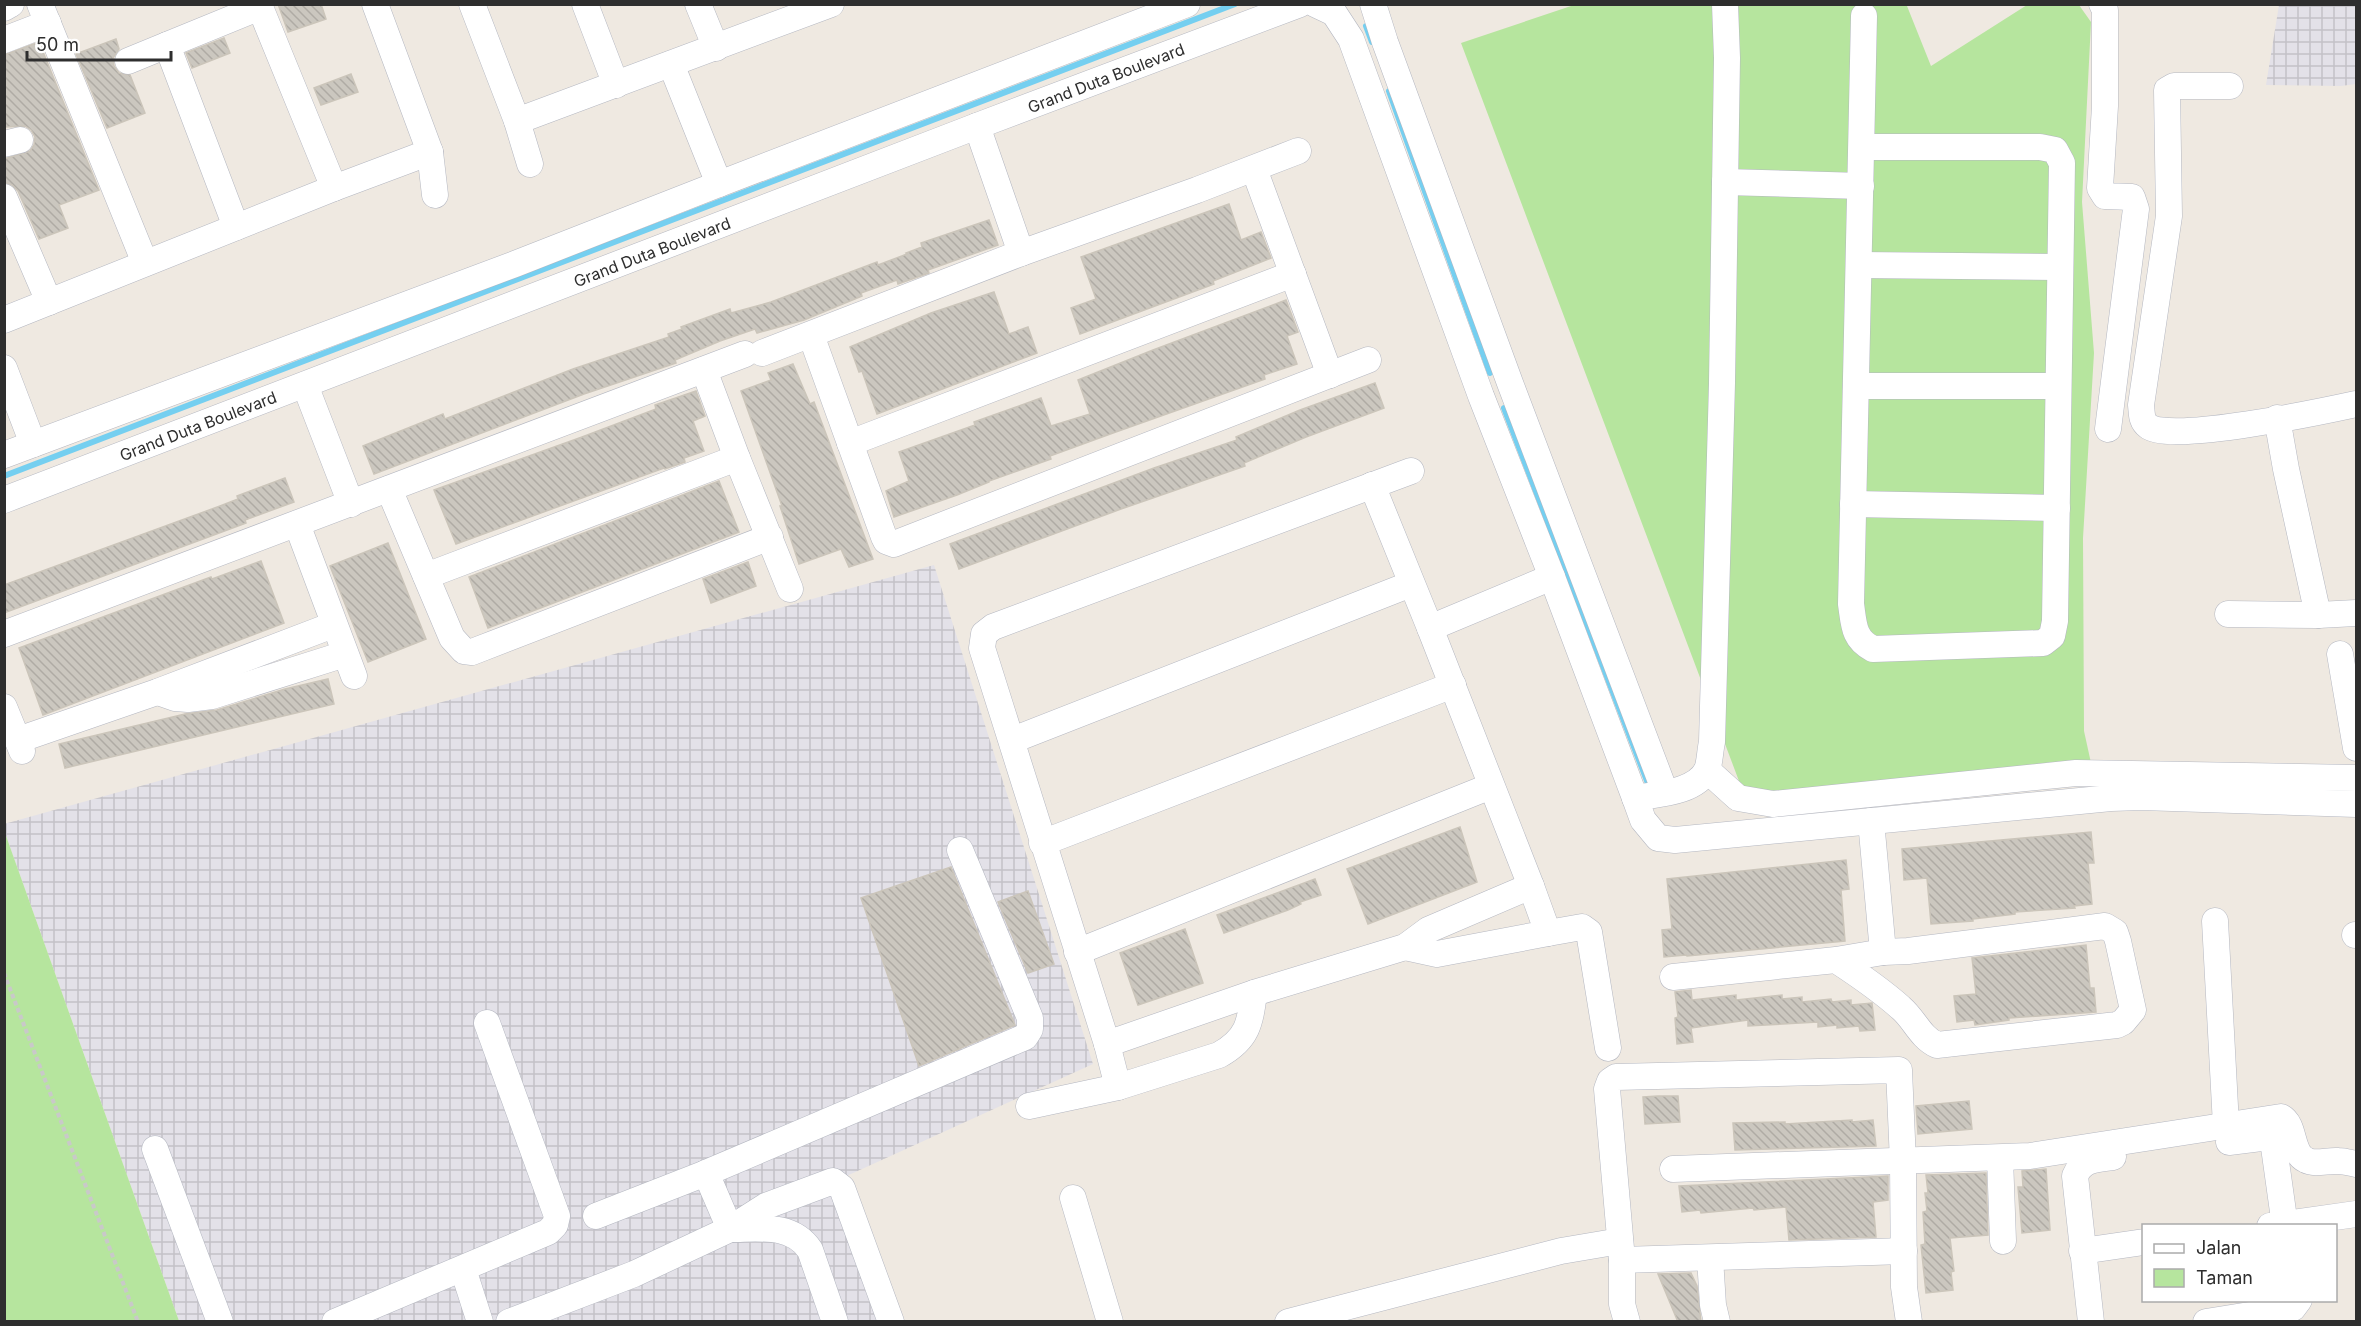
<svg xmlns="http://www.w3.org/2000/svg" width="2361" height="1326" font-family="Inter,sans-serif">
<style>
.industrial{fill:url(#industrial-grid)}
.green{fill:#b6e59e}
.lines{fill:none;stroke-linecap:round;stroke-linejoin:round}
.stream{stroke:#75cff0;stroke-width:6}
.building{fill:url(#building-back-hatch);stroke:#cbc5ba;stroke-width:1.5}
.minor-casing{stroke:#b4b7c1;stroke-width:27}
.path{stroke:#c9c9c9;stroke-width:4;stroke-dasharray:4.5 3;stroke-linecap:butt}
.minor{stroke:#fff;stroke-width:26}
.labels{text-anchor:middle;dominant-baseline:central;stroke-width:4.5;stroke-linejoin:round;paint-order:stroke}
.street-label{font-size:16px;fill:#2e2e2e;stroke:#fff}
</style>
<defs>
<pattern id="industrial-grid" width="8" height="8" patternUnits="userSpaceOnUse" patternTransform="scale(1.5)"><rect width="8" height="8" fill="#e3e1e8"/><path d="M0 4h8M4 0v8" fill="none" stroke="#c3c1c7"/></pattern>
<pattern id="building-back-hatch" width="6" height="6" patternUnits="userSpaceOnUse" patternTransform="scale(1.5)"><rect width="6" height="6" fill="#cbc7bf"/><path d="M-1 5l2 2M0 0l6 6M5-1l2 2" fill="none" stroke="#afaba4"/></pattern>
</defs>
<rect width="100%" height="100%" fill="#efe9e1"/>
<g class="industrial">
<path d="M2279,5h77v79l-15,2 -75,-1z"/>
<path d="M934,565l159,499 -253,115 42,142h-703l-174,-488 -1,-9z"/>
</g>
<g class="green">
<path d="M1908,4l-1,2 24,60 96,-61h52l12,17 -9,180 12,151 -11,185 1,193 7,32 -346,34 -284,-754 113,-38z"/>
<path d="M5,833l174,488h-174z"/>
</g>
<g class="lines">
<g class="stream">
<path d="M1366,26l6,16"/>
<path d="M1389,91l101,282"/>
<path d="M1504,408l145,378"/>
<path d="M4,476l1231,-472"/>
</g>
</g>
<g class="building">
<path d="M278,4h43l5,15 -38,13z"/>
<path d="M224,38l6,15 -38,15 -6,-15z"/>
<path d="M116,39l3,10 -6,9 1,8 5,7 11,2 15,38 -38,15 -31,-74z"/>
<path d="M39,42l60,148 -40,15 9,23 -29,11 -21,-48 -6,-6 -8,-3v-23l26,-8 4,-6 1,-8 -4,-7 -6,-4 -21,1v-72z"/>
<path d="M351,74l7,18 -37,13 -7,-17z"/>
<path d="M1229,204l12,36 20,-8 10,26 -58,23 1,3 -134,50 -9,-26 25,-9 -15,-42z"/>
<path d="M989,220l9,25 -70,25 1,3 -31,11 -1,-4 -36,13 1,3 -58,24 -47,13 -2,-4 -35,12 -45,19 1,3 -92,31 -210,80 -11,-28 80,-32 2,5 128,-50 96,-32 -1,-3 14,-5 -1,-2 49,-18 1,4 40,-11 106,-40 1,3 29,-11 -1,-1 16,-6 -1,-4z"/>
<path d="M994,292l15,42 19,-7 9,26 -160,61 -15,-43 -3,1 -9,-25 81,-34z"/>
<path d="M1286,300l12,32 -11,4 10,28 -33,11 1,4 -152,54 -63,23 1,3 -62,22v1l-32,13 -63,22 -8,-26 23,-10 -10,-29 76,-27 -1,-3 67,-24 10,28 39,-12 -12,-34 75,-30z"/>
<path d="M793,364l17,40 4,-2 59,157 -24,8 -8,-18 -42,15 -19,-58h2l-41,-115 30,-11 -3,-7z"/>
<path d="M1375,383l9,25 -78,29 -62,26 1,3 -124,43 -162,60 -9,-25 204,-76 83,-28 -1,-3 64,-27z"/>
<path d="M696,391l9,25 -12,5 11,30 -20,7 1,4 -20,7 -1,-1 -208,76 -22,-54 148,-53 74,-28 -1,-4z"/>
<path d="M285,478l9,24 -49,18 1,3 -242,90v-28l216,-79 18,-7 -1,-3z"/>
<path d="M719,481l20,51 -251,96 -19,-51z"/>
<path d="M388,543l38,96 -58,23 -38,-96z"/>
<path d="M261,561l23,62 -241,92 -24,-67 192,-71 1,2z"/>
<path d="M748,562l8,24 -45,17 -8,-24z"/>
<path d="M328,679l6,25 -269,64 -6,-24 126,-30 32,-4 68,-21z"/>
<path d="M1460,827l17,55 -109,42 -21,-55z"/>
<path d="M2091,832l3,31h-6l4,41 -18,2 1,2 -60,4v2l-42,5v2l-42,3 -4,-46 -23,2 -2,-31z"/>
<path d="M1846,860l3,29 -8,1 4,51 -158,15 -1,-1 -22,2 -2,-27 10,-1 -5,-50z"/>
<path d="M951,867l64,158 -96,41 -58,-168z"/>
<path d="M1315,879l6,16 -21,7 1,2 -13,6 -64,23 -7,-18z"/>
<path d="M1028,891l26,73 -26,9 -30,-71z"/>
<path d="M1185,929l18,54 -65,22 -18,-52z"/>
<path d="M2086,945l4,43h4l2,24 -87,6v2l-34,5 -1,-5 -17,2 -3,-26 22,-2 -4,-36z"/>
<path d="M1691,990l1,10 44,-5v5l46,-5v4l20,-2v5l29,-3 1,3 19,-2v5l21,-2 3,27 -15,1 -1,-5 -22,2v-3l-19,2v-5l-70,4v-6l-57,8 2,14 -16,2 -2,-26 3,-1 -3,-25z"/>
<path d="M1658,1096h20l2,26 -35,2 -2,-27z"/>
<path d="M1969,1101l3,28 -54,5 -2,-28z"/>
<path d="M1852,1120v2l21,-2 3,26 -141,4 -2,-27 52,-1v2z"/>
<path d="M2046,1169l4,61 -28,3 -4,-46h5l-1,-16z"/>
<path d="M1986,1173l2,62 -38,3 4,33 -3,1 2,18 -27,3 -5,-48 4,-1 -2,-32 4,-1 -2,-18h3l-2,-18z"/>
<path d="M1888,1176v24l-15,2 3,35 -87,3 -3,-33 -32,3 -1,-2 -52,5 -1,-3 -18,2 -3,-26z"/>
<path d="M1691,1273l6,13 4,36h-23l-20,-48z"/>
</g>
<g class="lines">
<g class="minor-casing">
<g id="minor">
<path d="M40,4l105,259"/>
<path d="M472,4l45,117 13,43"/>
<path d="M585,4l31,81"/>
<path d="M698,4l18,44"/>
<path d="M1315,4l19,9 17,26 130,357 71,181 83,221 8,22 15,18 17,2 436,-42 30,-1 215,7"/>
<path d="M1373,4l12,38 125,341 155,409"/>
<path d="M2102,4l3,6v96l-5,82 5,8 27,1 4,12 -28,220"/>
<path d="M4,8l7,-4"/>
<path d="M4,40l44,-17"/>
<path d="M128,61l39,-16"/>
<path d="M671,64l48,120"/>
<path d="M2230,86h-56l-7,4 2,126 -28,189c1,8 0,16 7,21 20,18 176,-15 208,-22"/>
<path d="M517,121l314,-117"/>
<path d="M977,126l44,127"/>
<path d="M4,144l16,-4"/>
<path d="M1862,147h178l15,3 7,13 -7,458 -3,15 -9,7 -170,6c-20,-10 -19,-25 -22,-45l13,-588"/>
<path d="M430,152l5,43"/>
<path d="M1254,169l76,206"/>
<path d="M1725,182l136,4"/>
<path d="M4,197l45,105"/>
<path d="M236,227l-69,-182 93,-38 74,181"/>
<path d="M1859,265l201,2"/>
<path d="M4,320l330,-132 96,-36 -55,-148"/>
<path d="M811,335l73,202 2,4 8,3 474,-184"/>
<path d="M762,353l259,-100 176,-63 101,-39"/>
<path d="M4,368l29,76"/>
<path d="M704,370l33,88 53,131"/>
<path d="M305,385l46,119"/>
<path d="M1856,386h202"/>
<path d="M2277,418l9,51 32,146"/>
<path d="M850,443l443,-169"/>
<path d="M4,455l511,-191 204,-80 468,-180"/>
<path d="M1411,471l-418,156 -9,7 -2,14 125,396 147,-51 151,-46 23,-17 103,-44 -101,-258 122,-51"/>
<path d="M1372,485l58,143"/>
<path d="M389,489l63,149 12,13 8,1 298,-115"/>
<path d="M4,500l973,-374 323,-122"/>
<path d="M1853,504l204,4"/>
<path d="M297,524l57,152"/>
<path d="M426,576l311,-118"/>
<path d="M2228,614l90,1 38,-2"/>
<path d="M4,634l741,-280"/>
<path d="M2340,654l16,94"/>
<path d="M158,692l17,6 13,1 24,-3 133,-42"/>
<path d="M4,707l18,44"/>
<path d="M18,740l139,-48 176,-67"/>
<path d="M1013,740l398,-156"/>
<path d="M1707,770l31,28 35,6 303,-31 280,5"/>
<path d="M1635,798c22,-4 60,-5 72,-28 3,-8 3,-20 5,-28l10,-359 5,-325 -2,-54"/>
<path d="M1871,821l12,131"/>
<path d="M1042,843l411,-158"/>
<path d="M2215,921l11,204"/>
<path d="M1548,933l34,-6 7,5 19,116"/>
<path d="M2355,935h1"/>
<path d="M1405,947l32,7 111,-21 -17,-47"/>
<path d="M1077,952l414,-166"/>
<path d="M1673,977l163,-17 47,-8 25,-1 197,-25 10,6 3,9 15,69 -10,12 -6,3 -180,20c-17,-8 -22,-25 -36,-37 -20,-18 -42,-33 -65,-48"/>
<path d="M1107,1044l11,43"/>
<path d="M1029,1106l89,-19 101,-32c29,-16 31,-32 35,-62"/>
<path d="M2229,1142l40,-5 4,3 12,86"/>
<path d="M155,1149l65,173"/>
<path d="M2000,1158l3,83"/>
<path d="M1673,1169l357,-13 251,-39c15,8 9,36 25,43 9,5 22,0 32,1 6,0 13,2 18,3"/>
<path d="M706,1173l24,56"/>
<path d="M1073,1198l37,124"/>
<path d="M596,1216l110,-43 319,-136 5,-8v-11l-70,-168"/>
<path d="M2270,1226l86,-12"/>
<path d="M730,1229c30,0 62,-6 80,21l25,72"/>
<path d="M2082,1251l62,-9"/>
<path d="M1710,1258l3,47 4,17"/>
<path d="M1622,1260l282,-9"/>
<path d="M463,1269l17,53"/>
<path d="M335,1322l213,-90 7,-7 2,-9 -70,-193"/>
<path d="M509,1322l125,-48 96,-45 36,-23 67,-25 9,7 49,134"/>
<path d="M1288,1322l273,-71 59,-10"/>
<path d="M1627,1322l-5,-18v-44l-15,-171 3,-8 6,-4 283,-7 4,92 1,125 5,35"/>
<path d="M2091,1322l-16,-146c7,-17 21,-17 38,-19"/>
<path d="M2206,1322l87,-14 6,-8"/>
</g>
</g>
<path class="path" d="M4,973l134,349"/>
<use href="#minor" class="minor"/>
</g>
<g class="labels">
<g class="street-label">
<text transform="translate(1106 78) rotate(-21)">Grand Duta Boulevard</text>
<text transform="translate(652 252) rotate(-21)">Grand Duta Boulevard</text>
<text transform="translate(198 426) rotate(-21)">Grand Duta Boulevard</text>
</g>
</g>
<rect width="2361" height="1326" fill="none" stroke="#2e2e2e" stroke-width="12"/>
<rect x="2142" y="1224" width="195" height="78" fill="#ffffff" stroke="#ababab" stroke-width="1.5"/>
<rect x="2154" y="1244" width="30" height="9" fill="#ffffff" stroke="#ababab" stroke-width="1.5"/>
<text x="2196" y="1254" font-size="18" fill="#2e2e2e">Jalan</text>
<rect x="2154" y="1269" width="30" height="18" fill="#b6e59e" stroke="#ababab" stroke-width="1.5"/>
<text x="2196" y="1284" font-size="18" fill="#2e2e2e">Taman</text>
<path d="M27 51v9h144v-9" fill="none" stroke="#2e2e2e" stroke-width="3"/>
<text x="36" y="51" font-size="18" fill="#2e2e2e" stroke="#ffffff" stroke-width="4.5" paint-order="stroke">50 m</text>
</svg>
